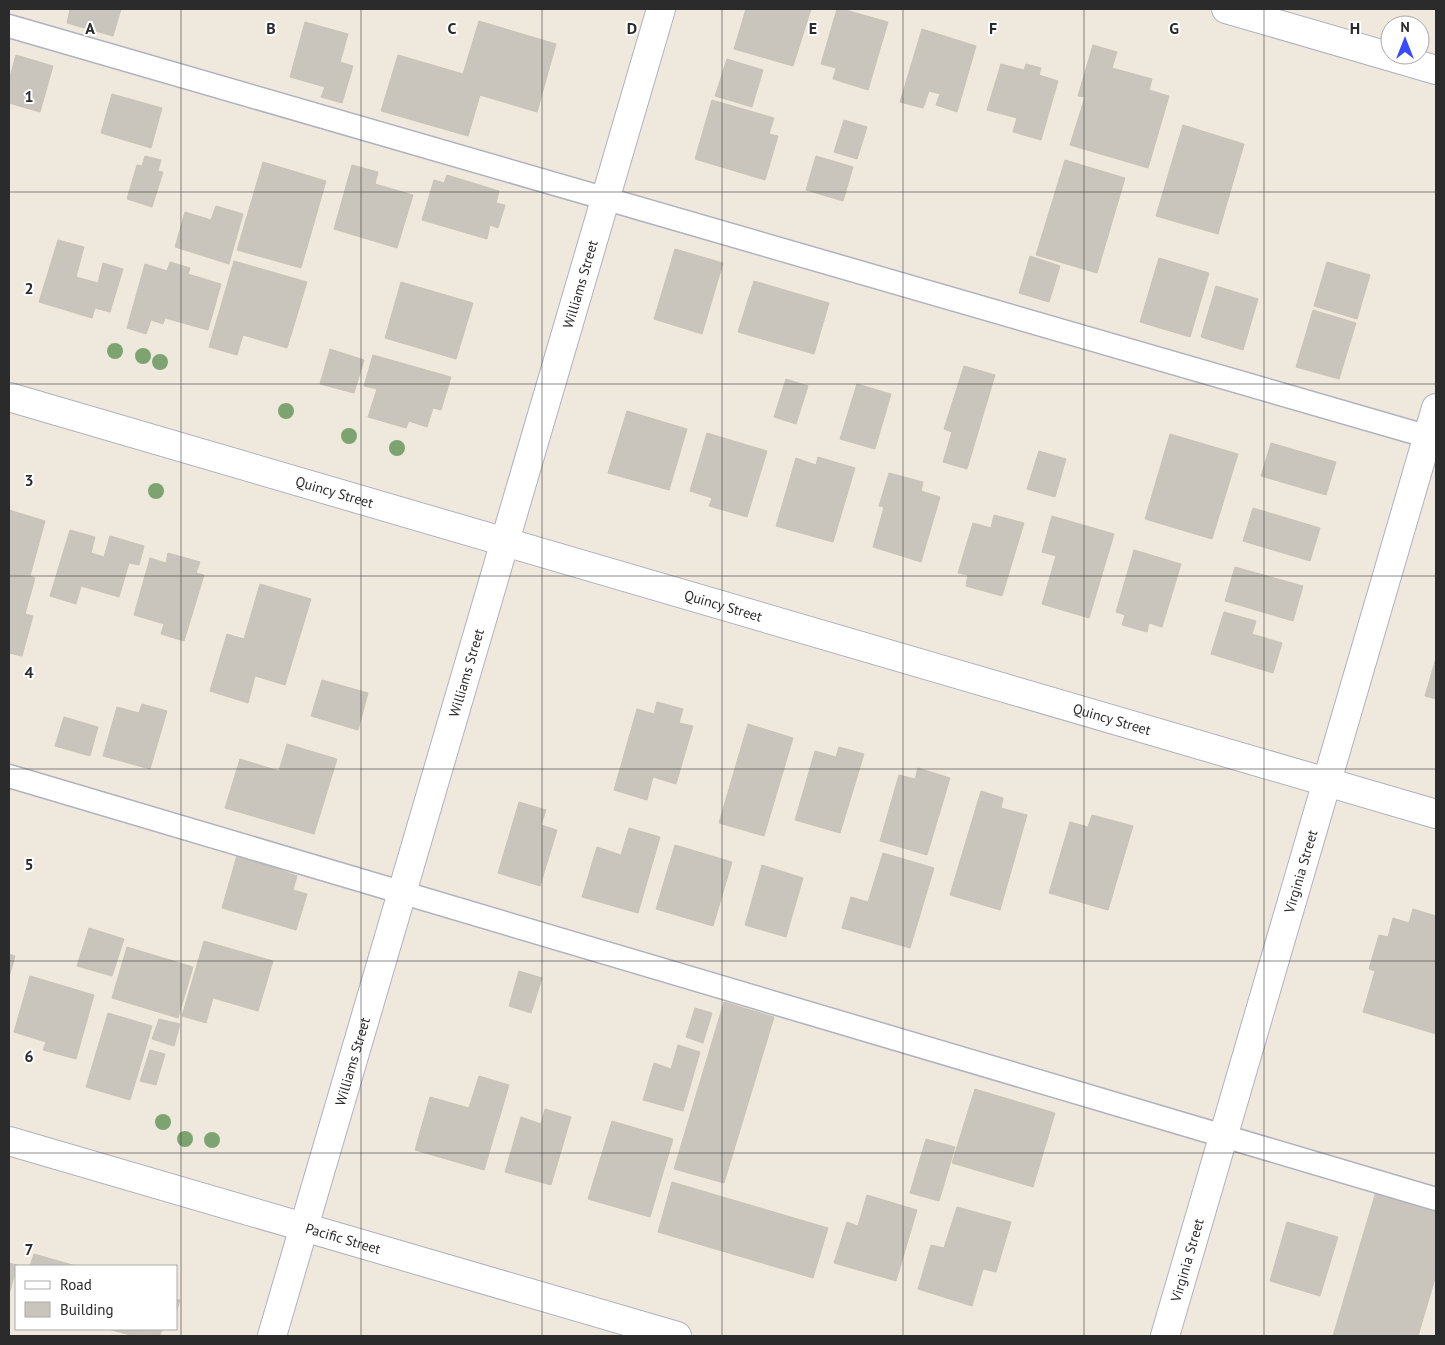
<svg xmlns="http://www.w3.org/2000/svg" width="1445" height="1345" font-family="'PT Sans',sans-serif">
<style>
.building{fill:#c9c5bc;stroke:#c9c4b6}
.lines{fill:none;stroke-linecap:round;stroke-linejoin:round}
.service-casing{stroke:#b1b1bf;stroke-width:25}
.minor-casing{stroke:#b1b1bf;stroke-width:30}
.tertiary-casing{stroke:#b1b1bf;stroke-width:30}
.service{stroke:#fff;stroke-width:22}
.minor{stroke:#fff;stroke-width:28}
.tertiary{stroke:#fff;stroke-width:28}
.tree{fill:#7da470}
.grid{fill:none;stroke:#2b2b2b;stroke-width:1;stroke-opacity:0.55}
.labels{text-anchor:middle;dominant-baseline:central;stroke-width:4;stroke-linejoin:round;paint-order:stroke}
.street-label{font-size:14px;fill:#2b2b2b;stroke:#fff}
.grid-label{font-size:16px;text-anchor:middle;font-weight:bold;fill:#2b2b2b;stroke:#fff;stroke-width:4;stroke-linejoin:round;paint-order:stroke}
</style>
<rect width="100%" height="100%" fill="#eee8dd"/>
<g class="building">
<path d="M67,9h54l-8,27 -46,-13 3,-13z"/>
<path d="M746,9h65l-18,57 -59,-17z"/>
<path d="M837,9h5l46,13 -20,68 -35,-11 3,-11 -15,-4z"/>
<path d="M479,21l77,23 -19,68 -57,-17 -12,41 -87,-25 17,-56 65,19z"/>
<path d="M305,22l43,12 -8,28 13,4 -11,37 -21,-6 4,-10 -35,-10z"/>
<path d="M922,29l54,17 -19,66 -21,-7 4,-11 -11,-3 -6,17 -23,-6z"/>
<path d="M1093,45l24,7 -5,16 40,11 -3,11 20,6 -21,72 -78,-23 15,-48 -7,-1z"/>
<path d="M16,55l37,11 -13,46 -31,-9v-23z"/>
<path d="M727,59l36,11 -11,37 -37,-11z"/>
<path d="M1001,64l23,6 2,-6 15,4 -2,7 19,6 -17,59 -28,-8 4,-14 -30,-8z"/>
<path d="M112,94l50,14 -11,40 -50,-15z"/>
<path d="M712,100l62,18 -5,16 9,2 -13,44 -70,-21z"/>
<path d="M844,120l23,7 -10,32 -23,-7z"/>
<path d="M1183,125l61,19 -26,90 -62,-18z"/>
<path d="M145,156l16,4 -3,11 5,1 -11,35 -25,-8 10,-34 5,1z"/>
<path d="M816,156l37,11 -10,34 -37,-11z"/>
<path d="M1065,160l60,18 -28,95 -61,-18z"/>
<path d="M263,162l63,19 -25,87 -64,-18z"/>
<path d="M352,165l26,7 -3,12 38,11 -16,53 -63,-19z"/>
<path d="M447,175l52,16 -3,12 9,2 -7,23 -8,-3 -3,14 -65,-19 12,-40 10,3z"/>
<path d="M216,206l27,8 -14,50 -54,-17 10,-35 26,8z"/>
<path d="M58,240l26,7 -8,30 22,6 5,-20 20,6 -13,43 -15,-4 -3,10 -53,-16z"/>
<path d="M675,249l48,14 -21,71 -48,-15z"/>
<path d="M1030,256l30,10 -11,36 -30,-9z"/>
<path d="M1159,258l50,15 -19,64 -50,-15z"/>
<path d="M234,261l73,21 -20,66 -44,-13 -6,20 -28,-8z"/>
<path d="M170,262l20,6 -2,6 33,10 -13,46 -43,-12 -2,6 -12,-4 -5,14 -19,-6 18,-64 22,7z"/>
<path d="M1327,262l43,13 -13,44 -43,-13z"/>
<path d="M754,281l75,22 -15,51 -76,-22z"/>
<path d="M401,282l72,21 -17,56 -71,-21z"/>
<path d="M1216,286l42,13 -15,51 -42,-13z"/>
<path d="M1313,310l43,13 -17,56 -43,-12z"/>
<path d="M330,349l34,11 -10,33 -34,-9z"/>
<path d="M373,355l78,22 -10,33 -8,-2 -6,19 -18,-6 -3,7 -38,-11 9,-28 -13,-3z"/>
<path d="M964,366l31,9 -28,94 -24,-7 9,-30 -8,-3z"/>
<path d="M786,379l22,7 -12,38 -22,-7z"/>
<path d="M857,384l34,10 -16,55 -35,-10z"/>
<path d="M627,411l60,18 -18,61 -61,-17z"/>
<path d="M707,433l60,18 -20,66 -38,-11 3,-8 -22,-7z"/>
<path d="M1170,434l68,20 -26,85 -67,-20z"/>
<path d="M1271,443l65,19 -10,33 -65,-19z"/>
<path d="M1039,451l27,8 -11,38 -28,-8z"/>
<path d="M818,457l37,11 -22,74 -57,-16 20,-68 20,7z"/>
<path d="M889,473l34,9 -2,9 19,6 -19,65 -48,-15 11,-40 -5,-1z"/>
<path d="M9,505l1,1 -1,4 36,11 -15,55 5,2 -10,36 8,2 -11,40 -13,-3z"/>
<path d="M1253,508l67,20 -10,33 -67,-20z"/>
<path d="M994,515l30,8 -22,73 -36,-10 2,-11 -10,-2 15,-50 18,5z"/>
<path d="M1052,516l62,18 -25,84 -47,-14 14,-48 -14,-4z"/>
<path d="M70,530l25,7 -4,16 13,4 6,-21 34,10 -5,19 -10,-2 -10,34 -38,-11 -5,18 -26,-8z"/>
<path d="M1134,550l47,14 -19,63 -13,-4 -2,9 -25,-7 3,-10 -9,-3z"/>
<path d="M168,553l32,9 -4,11 8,2 -20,66 -23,-7 3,-10 -30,-9 16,-57 16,5z"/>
<path d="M1235,567l68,19 -10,35 -68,-20z"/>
<path d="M260,584l51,15 -26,86 -30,-9 -7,27 -38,-12 17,-57 17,5z"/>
<path d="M1224,612l32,9 -4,13 30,9 -9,30 -62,-19z"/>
<path d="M1436,658v41l-11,-3z"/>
<path d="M322,680l46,13 -10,37 -47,-14z"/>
<path d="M657,702l26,7 -4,14 14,3 -17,58 -23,-7 -6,23 -33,-10 23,-81 17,5z"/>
<path d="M142,704l25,7 -17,58 -47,-13 14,-49 22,6z"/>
<path d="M64,717l34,10 -8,29 -35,-10z"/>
<path d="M748,724l45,14 -29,98 -45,-13z"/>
<path d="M287,744l50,15 -23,75 -89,-26 15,-49 39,12z"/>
<path d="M839,747l25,7 -24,79 -45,-13 20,-69 21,6z"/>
<path d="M918,768l32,10 -23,77 -47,-14 19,-66 16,4z"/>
<path d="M981,791l22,7 -2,10 26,7 -27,95 -50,-15z"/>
<path d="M519,802l27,8 -5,15 16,5 -17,56 -42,-13z"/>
<path d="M1092,815l41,11 -25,84 -59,-17 21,-71 18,5z"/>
<path d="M629,828l31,9 -22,76 -56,-16 15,-50 24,8z"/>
<path d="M675,845l57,17 -19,64 -57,-17z"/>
<path d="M238,852l41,12 -2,5 20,7 -4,14 14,4 -11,36 -74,-22z"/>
<path d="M883,853l51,15 -24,80 -68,-20 9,-31 17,5z"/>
<path d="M762,865l41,13 -17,59 -41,-12z"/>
<path d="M1413,909l23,7v118l-73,-22 12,-41 -6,-2 10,-34 9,2 5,-19 16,5z"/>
<path d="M89,928l35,11 -12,37 -35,-10z"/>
<path d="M204,941l69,20 -15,50 -45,-13 -7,25 -24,-7z"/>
<path d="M127,947l66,20 -15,51 -66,-20z"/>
<path d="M9,954l6,2 -6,21z"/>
<path d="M519,971l23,7 -11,35 -22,-7z"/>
<path d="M30,976l64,19 -18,64 -33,-9 3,-8 -32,-10z"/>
<path d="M724,1002l50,15 -50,166 -50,-14z"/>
<path d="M695,1008l17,5 -9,30 -17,-6z"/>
<path d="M108,1013l44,13 -22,74 -44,-13z"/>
<path d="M159,1019l21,5 -6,22 -22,-7z"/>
<path d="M678,1045l22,7 -17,59 -40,-11 11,-37 17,6z"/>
<path d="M150,1050l15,4 -9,31 -16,-4z"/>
<path d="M479,1076l30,9 -25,85 -69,-20 15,-53 39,11z"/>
<path d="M975,1089l80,24 -22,74 -81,-24z"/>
<path d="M545,1109l26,8 -20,68 -46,-13 16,-55 20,7z"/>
<path d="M612,1121l61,18 -23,78 -62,-18z"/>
<path d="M926,1139l29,8 -16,54 -29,-8z"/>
<path d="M672,1182l156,46 -15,50 -155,-46z"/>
<path d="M1378,1185l58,18v72l-18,61h-85z"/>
<path d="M867,1195l50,15 -21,71 -62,-18 13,-41 11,4z"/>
<path d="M957,1207l54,15 -15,50 -13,-3 -11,37 -54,-17 13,-44 13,3z"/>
<path d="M1287,1222l51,15 -18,59 -50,-15z"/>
<path d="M34,1254l42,12h-46z"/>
<path d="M9,1263l8,2 -8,30z"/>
<path d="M176,1299l4,1 -4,13z"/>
<path d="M108,1329h54l-2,7h-26z"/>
</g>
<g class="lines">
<g class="service-casing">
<g id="service">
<path d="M9,26l1427,413"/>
<path d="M9,776l1427,423"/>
</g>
</g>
<g class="minor-casing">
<g id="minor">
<path id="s1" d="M9,397l1427,417"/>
<path id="s2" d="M9,1141l668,195"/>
<path id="s3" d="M272,1336l389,-1327"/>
<path id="s4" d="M1165,1336l271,-928"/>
</g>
</g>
<g class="tertiary-casing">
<path id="tertiary" d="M1226,9l210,61"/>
</g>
<use href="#service" class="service"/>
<use href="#minor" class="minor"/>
<use href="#tertiary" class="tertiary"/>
</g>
<g class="tree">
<circle cx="115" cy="351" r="8"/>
<circle cx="143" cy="356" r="8"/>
<circle cx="160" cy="362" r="8"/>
<circle cx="286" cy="411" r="8"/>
<circle cx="349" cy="436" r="8"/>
<circle cx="397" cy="448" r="8"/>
<circle cx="156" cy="491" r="8"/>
<circle cx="163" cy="1122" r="8"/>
<circle cx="185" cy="1139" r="8"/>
<circle cx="212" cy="1140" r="8"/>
</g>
<path class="grid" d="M181,9v1327M361,9v1327M542,9v1327M722,9v1327M903,9v1327M1084,9v1327M1264,9v1327M9,192h1427M9,384h1427M9,576h1427M9,769h1427M9,961h1427M9,1153h1427"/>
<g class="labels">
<g class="street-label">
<text stroke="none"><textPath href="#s3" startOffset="1096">Williams Street</textPath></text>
<text stroke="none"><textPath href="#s1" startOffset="339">Quincy Street</textPath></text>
<text stroke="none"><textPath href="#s1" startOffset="744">Quincy Street</textPath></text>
<text stroke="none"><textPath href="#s3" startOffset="691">Williams Street</textPath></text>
<text stroke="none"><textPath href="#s1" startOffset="1149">Quincy Street</textPath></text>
<text stroke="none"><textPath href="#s4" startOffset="484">Virginia Street</textPath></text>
<text stroke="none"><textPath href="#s3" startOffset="286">Williams Street</textPath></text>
<text stroke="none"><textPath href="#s2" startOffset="348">Pacific Street</textPath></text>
<text stroke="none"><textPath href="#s4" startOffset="79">Virginia Street</textPath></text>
</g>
</g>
<g class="grid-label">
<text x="90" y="34">A</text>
<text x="271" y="34">B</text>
<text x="452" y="34">C</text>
<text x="632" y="34">D</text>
<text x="813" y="34">E</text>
<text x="993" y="34">F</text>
<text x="1174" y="34">G</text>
<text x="1355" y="34">H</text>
<text x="29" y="102">1</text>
<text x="29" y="294">2</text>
<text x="29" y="486">3</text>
<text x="29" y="678">4</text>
<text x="29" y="870">5</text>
<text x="29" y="1062">6</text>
<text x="29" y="1255">7</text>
</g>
<rect width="1445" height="1345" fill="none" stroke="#2b2b2b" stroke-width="20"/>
<rect x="15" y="1265" width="162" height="65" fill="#ffffff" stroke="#aaaaaa"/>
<rect x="25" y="1281" width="25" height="8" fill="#ffffff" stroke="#aaaaaa"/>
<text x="60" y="1290" font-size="15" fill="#2b2b2b">Road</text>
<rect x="25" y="1302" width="25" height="15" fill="#c9c5bc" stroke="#aaaaaa"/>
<text x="60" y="1315" font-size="15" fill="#2b2b2b">Building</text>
<g transform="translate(1405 40)"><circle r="24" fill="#ffffff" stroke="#aaaaaa"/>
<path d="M0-4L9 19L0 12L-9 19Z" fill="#384aff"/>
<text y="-8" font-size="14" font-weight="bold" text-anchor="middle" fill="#2b2b2b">N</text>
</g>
</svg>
